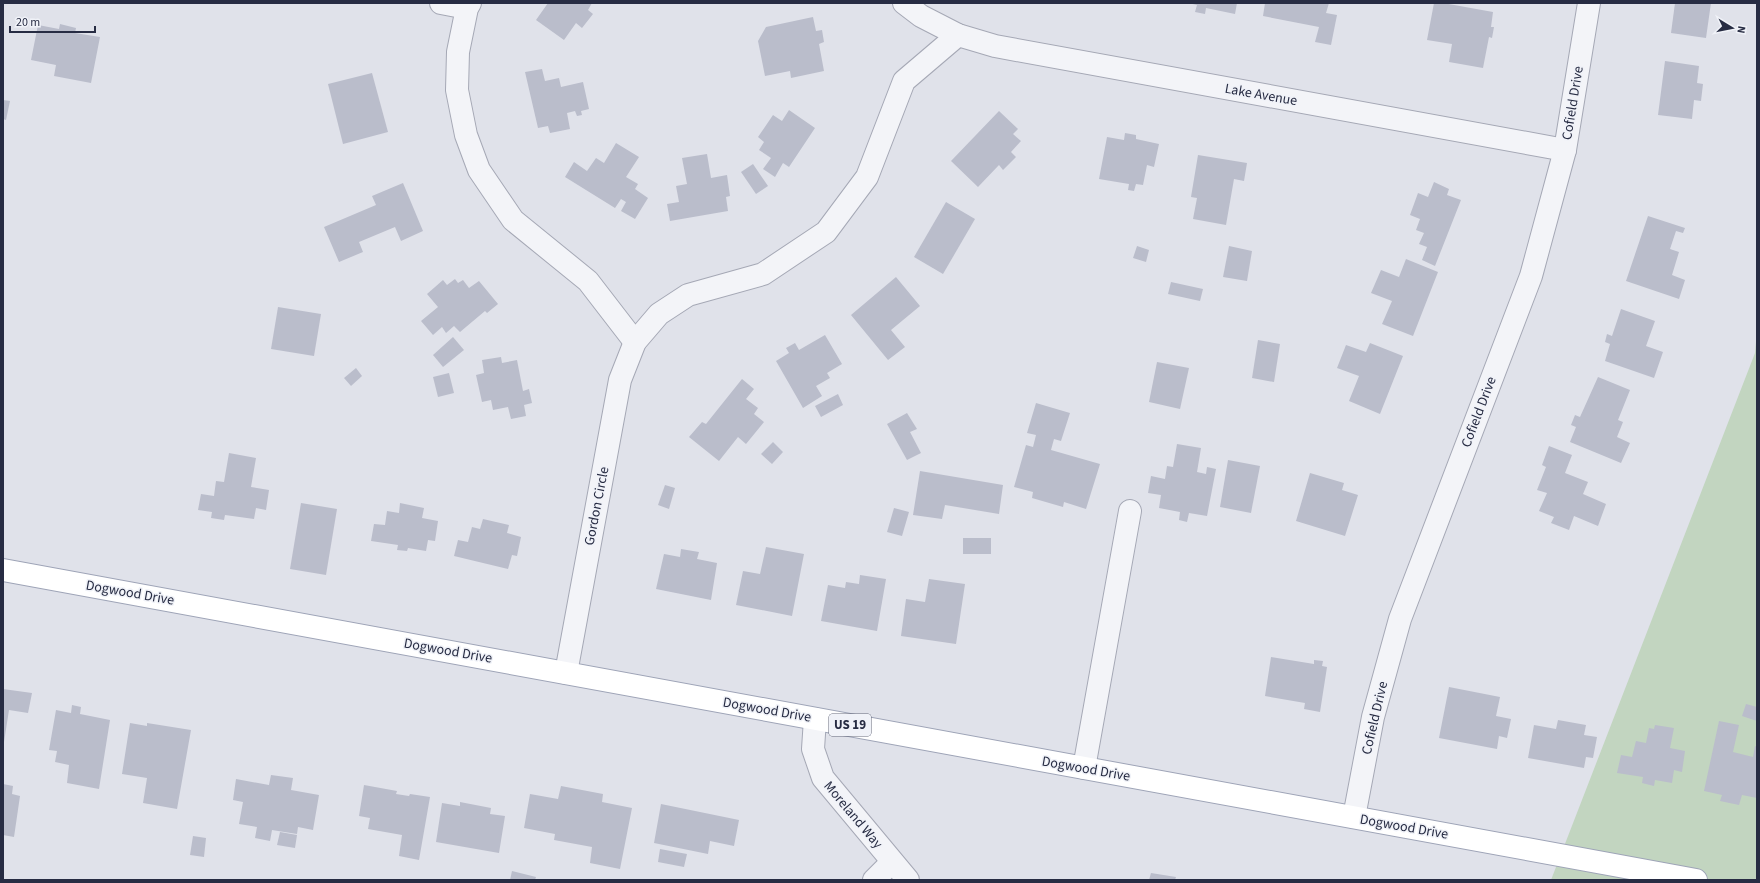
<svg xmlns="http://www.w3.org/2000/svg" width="1760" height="883" font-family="'Source Sans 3',sans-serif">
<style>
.green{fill:#c2d5c0}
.building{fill:#babdcb}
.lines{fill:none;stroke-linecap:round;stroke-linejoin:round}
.minor-casing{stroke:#a5a8b5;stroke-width:24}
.major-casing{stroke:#9ea4b7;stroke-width:24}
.minor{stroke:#f3f4f8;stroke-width:22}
.major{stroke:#fff;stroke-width:22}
.labels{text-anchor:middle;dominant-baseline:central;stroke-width:3;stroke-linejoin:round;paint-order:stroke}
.shield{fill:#f0f2f8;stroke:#636779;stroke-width:1}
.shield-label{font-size:13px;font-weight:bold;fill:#272c43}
.street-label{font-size:14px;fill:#272c43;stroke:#f0f2f8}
</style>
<rect width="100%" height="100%" fill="#e0e2ea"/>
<path class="green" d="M1757,330v550h-206l204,-527z"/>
<g class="building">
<path d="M548,3h44l-4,7 5,4 -11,14 -6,-5 -12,17 -28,-20z"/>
<path d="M1188,3h49l-2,11 -29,-6 -1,6 -10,-2 2,-7z"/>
<path d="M1265,3h64l-3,10 11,2 -6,30 -16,-3 4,-15 -56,-11z"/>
<path d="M1434,3h9l50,9 -2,15h3l-2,11 -3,-1 -6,31 -34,-6 3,-18 -25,-4z"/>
<path d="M1675,3h36l-5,35 -35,-5z"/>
<path d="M813,17l3,14 6,-1 2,12 -5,2 5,27 -33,7 -1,-7 -25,5 -7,-35 8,-14z"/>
<path d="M60,24l16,4 -1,5 25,4 -9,46 -37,-7 2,-11 -25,-5 7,-35 21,4z"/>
<path d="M1665,61l34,5 -2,17 6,1 -2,17 -7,-1 -2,19 -34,-4z"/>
<path d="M542,69l3,12 14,-3 2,9 22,-5 6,27 -8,2 1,4 -5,1 -2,-5 -8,2 3,16 -20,4 -2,-7 -10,2 -13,-56z"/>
<path d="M372,73l16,59 -45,12 -15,-60z"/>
<path d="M3,100l7,1 -4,19 -3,-1z"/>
<path d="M789,110l26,18 -26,39 -6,-4 -8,14 -12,-8 8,-11 -12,-8 5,-8 -6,-5 15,-22 9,6z"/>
<path d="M999,111l19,18 -5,5 8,7 -10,11 5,5 -13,13 -4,-5 -21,22 -27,-26z"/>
<path d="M1125,133l11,2v4l23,5 -5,23 -7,-2 -4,20 -7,-1 -2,7 -6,-1 1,-6 -30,-5 8,-42 17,3z"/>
<path d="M616,143l23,14 -13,20 12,7 -3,5 13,9 -13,21 -14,-8 5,-9 -5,-3 -6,9 -50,-31 9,-15 13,9 9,-13 8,5z"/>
<path d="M707,154l4,24 16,-3 3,21 -4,1 2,14 -58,10 -3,-17 12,-2 -3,-16 11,-2 -5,-26z"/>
<path d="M1198,155l49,8 -3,18 -10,-2 -8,46 -33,-6 4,-21 -6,-1z"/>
<path d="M753,164l15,22 -12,8 -15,-22z"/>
<path d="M1434,182l15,7 -2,6 14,5 -26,66 -13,-6 5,-13 -8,-3 5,-11 -8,-3 4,-11 -10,-4 8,-22 10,4z"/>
<path d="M403,183l20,48 -22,10 -6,-14 -36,15 4,10 -24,10 -15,-35 52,-22 -4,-9z"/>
<path d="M946,202l29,17 -32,55 -29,-17z"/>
<path d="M1648,216l37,12 -2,5 -7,-2 -6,18 9,3 -7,23 13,5 -6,19 -53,-18z"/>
<path d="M1137,246l12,4 -3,12 -13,-4z"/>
<path d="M1229,246l23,5 -5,30 -24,-4z"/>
<path d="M1406,259l32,13 -25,64 -31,-12 10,-23 -21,-8 10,-23 18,7z"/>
<path d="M896,277l24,29 -29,24 14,17 -17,13 -37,-45z"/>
<path d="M455,279l3,4 5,-3 6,8 10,-7 19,23 -11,9 -2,-2 -25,21 -6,-6 -8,7 -4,-6 -9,8 -12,-14 17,-14 -11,-13 16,-14 4,5z"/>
<path d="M1171,282l32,7 -3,12 -32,-7z"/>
<path d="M278,307l43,7 -7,42 -43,-7z"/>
<path d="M1621,309l34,12 -9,25 17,6 -9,26 -49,-17 5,-17 -5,-2 2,-8 5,2z"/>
<path d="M825,335l17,29 -15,9 3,5 -14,8 6,10 -19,12 -27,-47 13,-8 -3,-5 9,-5 4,7z"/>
<path d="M453,337l11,13 -21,17 -10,-12z"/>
<path d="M1258,340l22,4 -6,38 -22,-4z"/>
<path d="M1370,343l33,13 -23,58 -31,-13 10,-25 -22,-8 9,-23 20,7z"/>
<path d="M501,357l1,6 15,-3 6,31 6,-2 3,14 -8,2 2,11 -15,3 -3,-12 -15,3 -2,-10 -9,2 -6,-27 8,-2 -2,-13z"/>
<path d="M1157,362l32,6 -9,41 -31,-7z"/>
<path d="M356,368l6,8 -11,10 -7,-8z"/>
<path d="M449,373l5,20 -16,4 -5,-20z"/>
<path d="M1598,377l32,13 -12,30 5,2 -6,15 13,6 -9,20 -51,-21 6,-15 -5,-2 4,-10 5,2z"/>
<path d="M742,379l12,10 -8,10 12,9 -4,6 10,8 -18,22 -8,-7 -19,24 -30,-24 13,-15 4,2z"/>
<path d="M838,394l5,11 -22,12 -6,-11z"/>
<path d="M1036,403l34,10 -9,28 -7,-2 -3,11 49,14 -14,45 -22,-7 -1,5 -31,-9 1,-6 -19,-5 12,-42 7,2 3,-12 -9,-2z"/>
<path d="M907,413l10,16 -7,3 11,21 -14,7 -20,-36z"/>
<path d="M773,442l10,10 -11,12 -11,-10z"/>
<path d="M1177,444l24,4 -4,24 9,2 1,-7 9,2 -9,47 -18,-3 -2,9 -8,-2 1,-8 -21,-4 2,-13 -13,-2 3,-17 14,3 2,-13 6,1z"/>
<path d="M1549,446l23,9 -7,18 23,9 -5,12 23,10 -8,22 -24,-10 -5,14 -18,-7 3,-6 -15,-6 8,-18 -10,-3 9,-23 -4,-2z"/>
<path d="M229,453l27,5 -5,29 18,3 -3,20 -10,-2 -2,11 -29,-4 -1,5 -13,-2 1,-6 -14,-2 3,-16 13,2 2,-15 8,1z"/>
<path d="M1228,460l32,6 -9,47 -31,-6z"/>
<path d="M920,471l83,14 -4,29 -54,-9 -3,14 -29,-4z"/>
<path d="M1310,473l34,10 -2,7 16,5 -13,41 -49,-15z"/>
<path d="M665,485l10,3 -6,21 -11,-4z"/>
<path d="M301,503l36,6 -11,66 -36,-6z"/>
<path d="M400,503l24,5 -2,10 16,3 -3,20 -7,-1 -2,11 -18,-3 -1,3 -10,-1 1,-5 -27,-4 3,-17 11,1 2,-14 12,2z"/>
<path d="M894,508l15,4 -7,24 -15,-4z"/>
<path d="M483,519l26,6 -2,8 14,4 -4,19 -5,-1 -4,14 -54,-13 4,-16 10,2 4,-15 8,2z"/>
<rect x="963" y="538" width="28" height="16"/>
<path d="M766,547l38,7 -12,62 -56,-11 7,-34 17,3z"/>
<path d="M681,549l18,3 -2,7 20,4 -6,37 -55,-11 8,-35 16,3z"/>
<path d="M860,575l26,4 -9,52 -56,-10 7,-36 17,3 1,-6 13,2z"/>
<path d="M929,579l36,5 -9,60 -55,-8 5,-37 19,3z"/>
<path d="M1271,657l43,7v-4l9,1 -1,5 5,1 -7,45 -16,-3 1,-6 -40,-7z"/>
<path d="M1449,687l51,10 -4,19 15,3 -4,19 -8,-2 -2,13 -58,-11z"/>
<path d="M3,689l29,4 -4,20 -19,-3 -5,32z"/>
<path d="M1746,704l11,3v14l-15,-5z"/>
<path d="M72,705l9,2 -1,7 30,6 -11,69 -32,-6 2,-18 -14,-3 2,-11 -8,-1 7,-40 15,3z"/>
<path d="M1558,720l28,5 -2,10 13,2 -4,21 -7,-1 -2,11 -56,-10 6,-33 22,4z"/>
<path d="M1719,721l20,4 -6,27 20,5 2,-11 2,1v51l-15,-3 -3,10 -19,-4 2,-6 -18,-4z"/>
<path d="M130,723l17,3v-3l44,7 -14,79 -34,-6 4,-25 -25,-4z"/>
<path d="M1655,725l19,3 -4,20 15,3 -3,21 -8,-2 -2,13 -17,-3 -1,6 -12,-3 1,-6 -26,-4 4,-18 11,2 4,-16 10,2 3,-15 5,1z"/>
<path d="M271,775l22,3 -2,12 28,5 -6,35 -15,-3 -1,7 -25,-4 -2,11 -15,-3 2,-11 -18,-3 4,-22 -10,-2 3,-21 33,6z"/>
<path d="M3,784l10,2 -1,8 8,2 -6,41 -11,-2z"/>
<path d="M364,785l33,6 -1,3 13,2 1,-2 20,3 -11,63 -20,-4 3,-21 -34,-6 2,-11 -11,-2z"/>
<path d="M561,786l42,8 -1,8 30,6 -12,61 -30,-6 2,-16 -38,-7 1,-6 -31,-6 6,-34 28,5z"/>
<path d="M460,802l31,6 -1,6 15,2 -6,37 -63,-11 6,-39 18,3z"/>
<path d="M661,804l78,16 -5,26 -24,-5 -2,13 -54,-11z"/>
<path d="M280,832l17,3 -2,13 -18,-3z"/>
<path d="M193,836l13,2 -2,19 -14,-2z"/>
<path d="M660,849l27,5 -3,13 -26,-5z"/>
<path d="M512,871l24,6 -1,3h-25z"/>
<path d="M1151,873l25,4 -1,3h-26z"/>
</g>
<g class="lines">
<g class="minor-casing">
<g id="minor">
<path d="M441,3l26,5"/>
<path d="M470,3l-3,5 -9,44 -1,38 9,45 13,35 34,50 75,61 47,61"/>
<path d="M904,3l17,13 37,19 37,11 570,104"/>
<path d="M566,673l54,-293 15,-38 24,-28 29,-19 75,-21 63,-42 41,-55 37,-96 54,-46"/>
<path d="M815,719l-2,30 10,29 85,102"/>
<path d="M1084,768l46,-257"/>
<path d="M1354,817l19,-100 27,-98 131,-343 34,-126 24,-147"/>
<path d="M874,880l18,-18"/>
</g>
</g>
<g class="major-casing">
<path id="major" d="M3,570l1693,310"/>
</g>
<use href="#minor" class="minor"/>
<use href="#major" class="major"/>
</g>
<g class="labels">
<rect class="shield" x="829" y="714" width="42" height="22" rx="3"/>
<g class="shield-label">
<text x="850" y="725">US 19</text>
</g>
<g class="street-label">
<text transform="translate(1261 95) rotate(10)">Lake Avenue</text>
<text transform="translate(1573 103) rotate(-81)">Cofield Drive</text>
<text transform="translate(1479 412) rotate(-69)">Cofield Drive</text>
<text transform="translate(597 506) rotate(-79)">Gordon Circle</text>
<text transform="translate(130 593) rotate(10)">Dogwood Drive</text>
<text transform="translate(448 651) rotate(10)">Dogwood Drive</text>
<text transform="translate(767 710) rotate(10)">Dogwood Drive</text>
<text transform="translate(1375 718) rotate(-77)">Cofield Drive</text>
<text transform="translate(1086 769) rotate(10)">Dogwood Drive</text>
<text transform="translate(853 815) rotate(50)">Moreland Way</text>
<text transform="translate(1404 827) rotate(10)">Dogwood Drive</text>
</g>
</g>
<rect width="1760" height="883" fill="none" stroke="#272c43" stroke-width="8"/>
<g transform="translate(1732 28) rotate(100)" stroke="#f0f2f8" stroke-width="3" paint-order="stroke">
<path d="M0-3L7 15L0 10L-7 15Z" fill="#272c43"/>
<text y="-6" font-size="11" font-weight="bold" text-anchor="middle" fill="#272c43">N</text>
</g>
<path d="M10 26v6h85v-6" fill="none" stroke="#272c43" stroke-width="2"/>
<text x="16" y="26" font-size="12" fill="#272c43" stroke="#f0f2f8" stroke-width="3" paint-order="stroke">20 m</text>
</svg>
